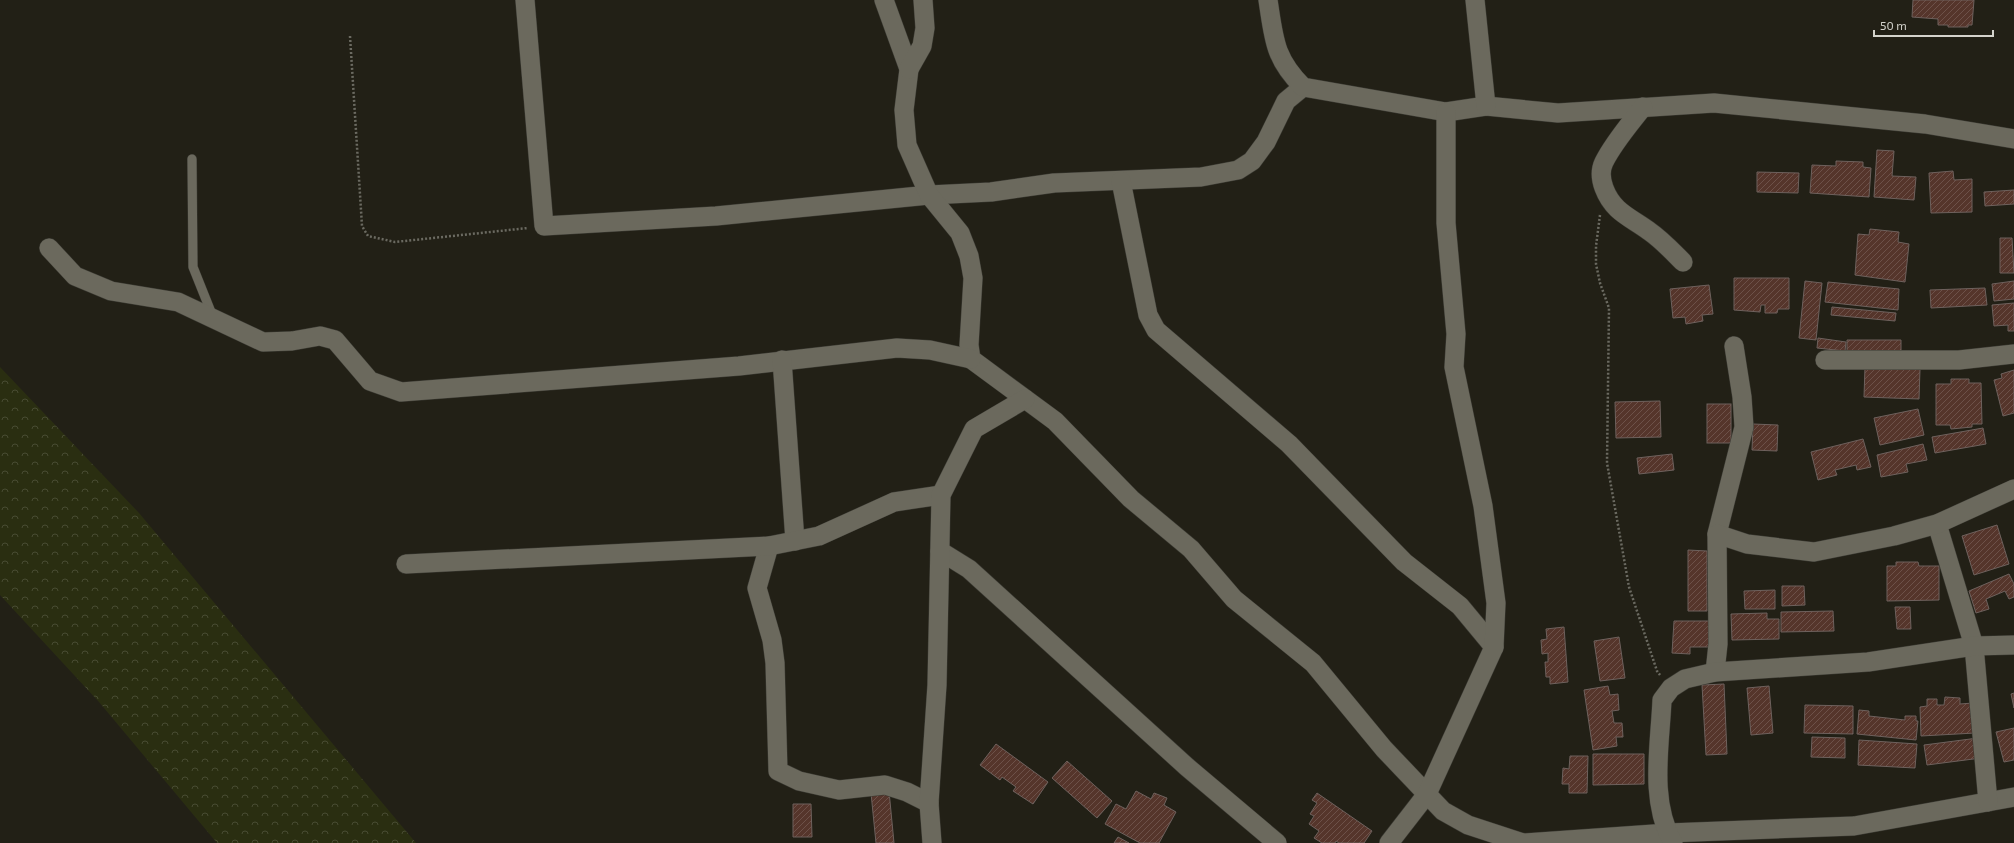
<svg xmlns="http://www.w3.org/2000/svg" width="2014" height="843" font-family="'Exo 2',sans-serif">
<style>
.forest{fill:url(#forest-crowns)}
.building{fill:url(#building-hatch);stroke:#6e615d}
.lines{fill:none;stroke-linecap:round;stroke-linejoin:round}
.lane-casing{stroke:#3b3a33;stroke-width:10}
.street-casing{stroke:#3b3a33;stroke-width:20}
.path{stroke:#6b6a61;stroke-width:2.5;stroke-dasharray:2 2;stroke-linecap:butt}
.lane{stroke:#6b695d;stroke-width:9}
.street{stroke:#6b695d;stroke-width:19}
</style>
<defs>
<pattern id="forest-crowns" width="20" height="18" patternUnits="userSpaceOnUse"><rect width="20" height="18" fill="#2a2e11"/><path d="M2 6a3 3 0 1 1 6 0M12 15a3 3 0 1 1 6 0" fill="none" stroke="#484b32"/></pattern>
<pattern id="building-hatch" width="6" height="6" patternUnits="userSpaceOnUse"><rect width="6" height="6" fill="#55352b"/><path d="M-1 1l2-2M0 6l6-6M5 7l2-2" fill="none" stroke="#6d5149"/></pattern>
</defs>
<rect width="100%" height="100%" fill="#222016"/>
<path class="forest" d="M0,367l139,146 277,330h-199l-118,-141 -99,-107z"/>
<g class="building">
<path d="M1913,0h61l-2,25h-4v2h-20v-2h-10v-6l-26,-2z"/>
<path d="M1877,150l17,1 -2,25 24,1 -2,23 -40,-3z"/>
<path d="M1836,161l27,1v5l8,1 -2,29 -59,-4 2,-28 24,1z"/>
<path d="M1953,171l1,9 18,-1v33l-41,1 -2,-40z"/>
<path d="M1757,172l42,1 -1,20 -41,-1z"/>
<path d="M2014,190v14l-29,2 -1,-14z"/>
<path d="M1870,229l29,3 -1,10 11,2 -4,38 -50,-7 3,-41 11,1z"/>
<path d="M2000,238h12l2,35h-14z"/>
<path d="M1734,278h55v31h-11l-1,4h-12v-8h-4l-1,7 -26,-2z"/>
<path d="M1805,281l17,2 -6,57 -17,-2z"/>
<path d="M2014,281v18l-20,2 -2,-17z"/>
<path d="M1828,282l71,7 -1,21 -73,-8z"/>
<path d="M1709,285l4,29 -11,1 1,6 -17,3 -1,-7 -12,1 -3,-29z"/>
<path d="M1985,288l2,17 -56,3 -1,-18z"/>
<path d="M2014,303v28h-6v-6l-14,1 -2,-21z"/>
<path d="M1832,307l64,6 -1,8 -64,-6z"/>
<path d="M1818,338l28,4 -1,9 -28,-3z"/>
<path d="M1847,340h54v15l-54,-1z"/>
<path d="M1865,367l55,2 -1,30 -55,-2z"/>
<path d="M2014,370v43l-11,3 -9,-36 8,-2 -1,-4z"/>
<path d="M1951,379h18v4h12l1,41h-10v3l-21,2 -1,-4h-14v-41h15z"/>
<path d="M1660,401l1,36 -45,1 -1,-36z"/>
<rect x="1707" y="404" width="24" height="39"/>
<path d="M1918,409l6,26 -44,10 -6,-27z"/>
<path d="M1753,424l25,1 -1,26 -25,-1z"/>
<path d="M1983,428l3,16 -51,9 -3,-16z"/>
<path d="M1863,439l8,28 -14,3 -1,-5 -21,5 2,5 -19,5 -7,-28z"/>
<path d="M1923,444l4,16 -21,4 2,8 -27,5 -4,-22z"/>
<path d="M1672,454l2,16 -35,4 -2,-16z"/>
<path d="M1997,525l12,39 -35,11 -12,-39z"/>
<path d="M1688,550l19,1v60h-19z"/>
<path d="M1896,562h22l1,4h20v34l-52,1v-35h9z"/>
<path d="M2009,574l5,10v13l-5,2 -4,-8 -19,8 3,10 -13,4 -7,-22z"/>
<path d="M1782,586h22l1,19 -23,1z"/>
<path d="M1775,590v19h-30l-1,-18z"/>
<path d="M1895,607h15l1,22h-14z"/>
<path d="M1833,611l1,20 -53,1v-20z"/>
<path d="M1767,613v6h12v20l-47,1 -1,-26z"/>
<path d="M1674,621h40v26h-24v7l-18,-1z"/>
<path d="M1564,627l4,55 -18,2v-7h-4l-1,-15h3v-9l-6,1 -1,-14 6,-1 -1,-10z"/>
<path d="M1619,637l6,41 -25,3 -6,-40z"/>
<path d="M1724,684l3,70 -21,1 -4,-70z"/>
<path d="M1608,686l2,9 8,-1 1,16 -7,1 2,12h8l1,14h-7l1,9 -24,4 -9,-60z"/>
<path d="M1769,686l4,47 -22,2 -4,-47z"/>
<path d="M2014,693v15l-3,-14z"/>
<path d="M1945,697l15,1v6l13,-1 2,30 -54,3 -1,-29 7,-1v-7h10v6h7z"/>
<path d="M1805,705l48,1v28l-49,-1z"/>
<path d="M1859,710l10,1v5l36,4v-4h11v5h2l-2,19 -59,-6z"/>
<path d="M2014,728v32l-10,2 -8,-30z"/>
<path d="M1812,737l33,1v20l-34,-1z"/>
<path d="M1978,738l3,20 -54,7 -3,-20z"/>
<path d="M1859,740l58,4 -2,24 -57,-3z"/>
<path d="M996,744l52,38 -15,22 -20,-13 3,-4 -14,-10 -2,3 -20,-15z"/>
<path d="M1593,754h51v30l-51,1z"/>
<path d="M1570,756h18l-1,37h-18v-9h-7l1,-16 6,1z"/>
<path d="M1067,761l45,40 -15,17 -45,-40z"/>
<path d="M889,791l5,52h-18l-5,-50z"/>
<path d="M1136,791l15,8 3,-6 13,5 -3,7 12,7 -17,31h-19l-35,-19 11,-20 10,5z"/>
<path d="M1317,793l55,38 -8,12h-25l-3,-2 -1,2h-13l-8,-5 5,-7 -10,-7 5,-8 -4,-2 7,-11 -5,-3z"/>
<path d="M793,804h18l1,33h-19z"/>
<path d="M1118,837l11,6h-15z"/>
</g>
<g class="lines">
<g class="lane-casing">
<path id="lane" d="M192,159l1,108 20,50"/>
</g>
<g class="street-casing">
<g id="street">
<path d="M525,0l19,226 172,-10 213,-21 62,-3 63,-9 147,-6 37,-7 14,-9 14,-19 20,-41 17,-14"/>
<path d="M884,0l25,69 -5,41 3,35 22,50 31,38 9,23 4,22 -4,67 2,14 84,62 76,78 60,50 43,50 79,64 71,86 59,62 25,14 55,18 145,-10 186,-7 160,-29"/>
<path d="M1268,0c6,39 6,58 35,87l143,25 40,-6 72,7 156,-10 211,21 89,15"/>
<path d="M1475,0l11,106"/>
<path d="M909,69l13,-23 3,-18 -2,-28"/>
<path d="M1643,107c-13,17 -29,35 -39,55 -4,8 -3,18 0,26 9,24 26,29 45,43 13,9 23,20 34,31"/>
<path d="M1121,181l27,134 8,15 133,114 115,118 56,44 34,41"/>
<path d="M49,248l26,28 36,15 67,11 85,40 29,-1 28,-5 15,4 35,41 31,11 338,-26 158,-18 33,2 41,9"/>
<path d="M782,360l13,181"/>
<path d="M1825,360h134l55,-6"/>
<path d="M1937,524l37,122 14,156"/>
<path d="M1717,534l27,-107 -2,-30 -8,-51"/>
<path d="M769,546l-12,42 15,52 3,23 3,108 21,10 40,9 46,-5 22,7 22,11"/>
<path d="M940,551l29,18 218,198 90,76"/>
<path d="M406,564l363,-18 50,-10 75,-34 47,-7"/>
<path d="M1715,672l3,-28 -1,-110 30,10 67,8 80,-16 43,-12 77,-35"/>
<path d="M932,843l-3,-40 8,-118 4,-190 33,-66 51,-30"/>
<path d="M1389,843l38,-49 67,-147 2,-44 -13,-97 -29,-139 2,-33 -10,-111v-111"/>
<path d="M1673,843c-24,-43 -13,-96 -11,-143l9,-12 14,-9 30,-7 153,-10 106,-16 40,-1"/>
</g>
</g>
<g class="path">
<path d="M350,36l12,190 6,10 27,6 133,-14"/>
<path d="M1600,215l-4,31v18l4,19 9,25 -2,155 22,124 28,84 3,4"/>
</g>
<use href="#lane" class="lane"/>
<use href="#street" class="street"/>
</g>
<path d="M1874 30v6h119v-6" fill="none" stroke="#d4d3cc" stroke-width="2"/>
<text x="1880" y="30" font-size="12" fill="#d4d3cc" stroke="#222016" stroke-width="3" paint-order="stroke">50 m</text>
</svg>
